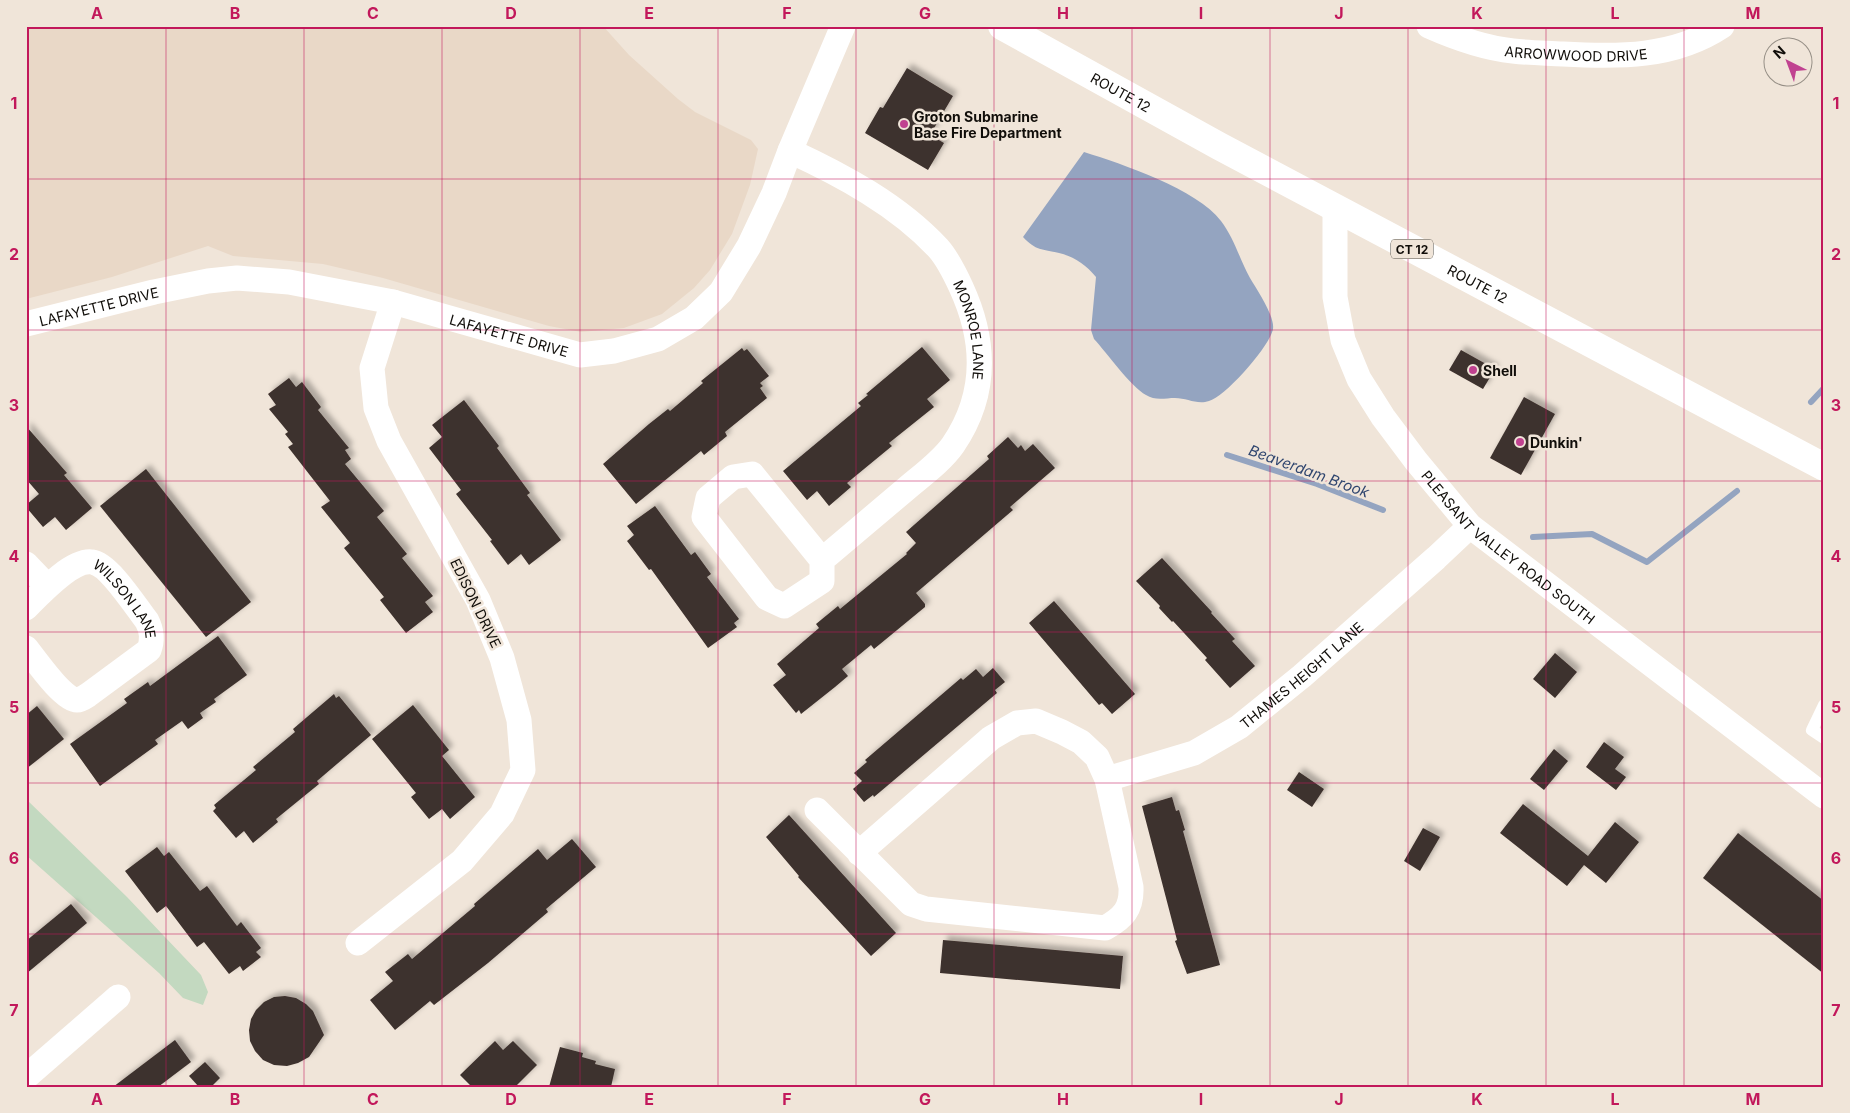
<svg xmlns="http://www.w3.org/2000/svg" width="1850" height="1113" font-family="Inter,sans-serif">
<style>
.built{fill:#e9d8c7}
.green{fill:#c3d9c0}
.water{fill:#94a4c0}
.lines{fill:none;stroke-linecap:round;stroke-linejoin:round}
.stream{stroke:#94a4c0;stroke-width:6}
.building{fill:#3e312d;filter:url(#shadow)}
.service{stroke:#fff;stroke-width:12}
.minor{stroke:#fff;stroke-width:25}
.trunk{stroke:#fff;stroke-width:28}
.grid{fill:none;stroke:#c2185b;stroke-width:1;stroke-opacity:0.55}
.poi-dot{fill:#c04290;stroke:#f0e5d9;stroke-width:2}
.labels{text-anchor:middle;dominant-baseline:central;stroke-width:5;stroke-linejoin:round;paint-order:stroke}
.shield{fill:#f0e5d9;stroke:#534e47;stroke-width:1}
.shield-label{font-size:12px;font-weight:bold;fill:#100d09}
.street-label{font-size:14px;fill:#100d09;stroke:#f0e5d9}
.poi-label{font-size:14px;font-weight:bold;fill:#100d09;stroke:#f0e5d9;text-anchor:start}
.water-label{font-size:15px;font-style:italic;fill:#30466f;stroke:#f0e5d9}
.neatline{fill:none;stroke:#c2185b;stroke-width:2}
.grid-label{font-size:16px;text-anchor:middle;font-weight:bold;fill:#c2185b}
</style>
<defs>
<filter id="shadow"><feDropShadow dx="4.5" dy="-4.5" stdDeviation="2.5" flood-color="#0004"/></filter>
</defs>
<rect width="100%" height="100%" fill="#f0e5d9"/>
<path class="built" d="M26,26h577l26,29 49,44 17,13 56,28 7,9 -8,36 -18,49 -22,36 -16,18 -32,26 -38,14 -43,4 -32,-6 -166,-48 -60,-14 -90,-8 -25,-10 -96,31 -86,22z"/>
<path class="green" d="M26,799l101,98 74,78 7,17 -5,13 -20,-7 -24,-25 -133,-118z"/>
<path class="water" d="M1084,152c38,12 113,37 137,69 13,17 19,39 29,57 7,12 25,38 23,51 -3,17 -48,68 -64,72 -12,4 -22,-3 -34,-3 -10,0 -20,3 -29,-3 -15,-8 -39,-42 -52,-56l-3,-9 5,-53c-10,-12 -21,-20 -37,-24 -17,-4 -23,-2 -36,-16z"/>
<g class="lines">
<g class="stream">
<path d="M1811,402l13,-14"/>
<path d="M1227,455l90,29 66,26"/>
<path d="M1533,537l59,-3 55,28 90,-71"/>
</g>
</g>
<g class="building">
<path d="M907,68l46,28 -23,39 14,8 -16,27 -63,-37 15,-26 3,1z"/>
<path d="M922,347l28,33 -23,19 7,8 -45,36 3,3 -45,37 4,4 -22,19 -12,-15 -10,9 -24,-29 78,-65 -3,-3 10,-8 -2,-1z"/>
<path d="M742,348l2,3 3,-2 22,27 -9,7 3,3 -3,2 7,10 -42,34 2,4 -23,19 -3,-4 -65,53 -33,-40 46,-40 19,-15 2,2 33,-28 -2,-2z"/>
<path d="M1461,350l34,19 -12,20 -34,-19z"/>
<path d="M289,378l7,9 6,-5 19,25 -3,3 31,38 -4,2 6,9 -6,5 39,47 -7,6 30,37 -5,4 31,38 -8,6 8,10 -27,21 -26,-33 4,-3 -40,-49 6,-5 -29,-36 9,-6 -42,-54 5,-3 -8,-10 3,-2 -19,-23 7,-4 -8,-11z"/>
<path d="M1524,397l31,17 -34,61 -31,-17z"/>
<path d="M464,400l35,46 -2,2 33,45 -3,2 34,45 -32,25 -8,-11 -13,11 -18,-24 2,-1 -36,-46 5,-4 -32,-42 13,-11 -10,-12z"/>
<path d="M26,426l41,47 -3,2 28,33 -26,22 -11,-13 -12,10 -17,-20v-2l13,-11 -13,-15z"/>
<path d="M1008,437l10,11 3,-3 4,6 8,-7 22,24 -45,39 3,3 -97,83 9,11v3l-51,42 -3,-4 -29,24 6,7 -13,11 -34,27 -2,-4 -3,3 -23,-28 13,-10 -9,-11 42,-36 -3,-4 22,-18 2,3 67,-55 -1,-1 10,-10 -10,-11 83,-73 -2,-3z"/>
<path d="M146,469l105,133 -45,35 -106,-131z"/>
<path d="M655,506l36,49 4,-3 16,22 -4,3 32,42 -5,4 3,4 -29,21 -57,-79 -2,1 -22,-29 7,-6 -7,-9z"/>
<path d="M1162,558l50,54 -1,1 24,26 -3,2 23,25 -25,22 -25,-28 2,-2 -34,-37 -1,1 -13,-14 1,-2 -24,-25z"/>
<path d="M1054,601l81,93 -23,20 -10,-11 -3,2 -70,-82z"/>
<path d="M218,636l29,39 -33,24 2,3 -16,11 3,5 -15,11 -6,-8 -27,19 3,4 -58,42 -30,-42 57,-41 -3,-4 24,-17 2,4z"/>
<path d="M1555,653l22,19 -22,26 -22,-19z"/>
<path d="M993,668l12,14 -10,8 2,3 -123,104 -1,-2 -9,7 -11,-13 9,-8 -8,-8 13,-11 -2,-2 96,-82 2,2 13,-11 7,8z"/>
<path d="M334,694l2,4 3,-2 32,39 -54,46 2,3 -43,35 2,3 -25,21 -9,-12 -8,7 -23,-27 3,-3 -2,-3 42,-35 -3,-3 42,-35 -2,-3z"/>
<path d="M413,705l36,45 -7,6 33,41 -25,22 -8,-10 -13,10 -18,-22 5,-4 -44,-54z"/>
<path d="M37,706l27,33 -38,30v-54z"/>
<path d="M1604,742l20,15 -9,12 11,8 -10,13 -30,-23z"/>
<path d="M1554,749l14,12 -24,29 -14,-11z"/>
<path d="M1299,772l25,17 -12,18 -25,-17z"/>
<path d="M1172,797l4,14 3,-1 6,20 -2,1 37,134 -33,9 -12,-33 2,-1 -35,-134z"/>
<path d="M1523,804l65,52 27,-34 24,20 -33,41 -22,-18 -17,21 -67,-53z"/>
<path d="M789,815l107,118 -25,23 -73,-79 1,-1 -33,-39z"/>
<path d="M1423,828l17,9 -20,34 -16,-10z"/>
<path d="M1738,833l86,68v73l-121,-96z"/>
<path d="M572,839l24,28 -50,42 2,3 -60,51 -54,42 -4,-4 -35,29 -25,-30 23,-19 -8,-9 23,-18 4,5 63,-53 -1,-2 64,-55 9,11z"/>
<path d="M157,847l7,9 5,-4 31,39 7,-5 30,40 4,-4 20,26 -5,4 5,5 -18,14 -3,-5 -11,8 -25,-32 -7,5 -31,-41 -9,7 -32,-42z"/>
<path d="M71,904l16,19 -61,51v-33z"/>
<path d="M943,940l180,16 -3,33 -180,-16z"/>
<path d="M285,996l11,2 10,6 7,7 11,24 -15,22 -11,6 -11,3 -13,-1 -11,-5 -8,-9 -5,-10 -1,-11 2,-11 5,-9 8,-8 10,-5z"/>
<path d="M175,1040l16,22 -33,25h-45z"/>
<path d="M495,1041l8,9 10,-9 24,24 -22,22h-43l-12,-12z"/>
<path d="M560,1047l23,6 -1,4 14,4 -1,3 20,5 -4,18h-62z"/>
<path d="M205,1062l15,16 -9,9h-12l-10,-11z"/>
</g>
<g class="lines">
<path class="service" d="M1824,705l-12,25 12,8"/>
<g class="minor">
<path id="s1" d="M1429,26c27,12 55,22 84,25 17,2 34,2 50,3 55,3 111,4 159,-28"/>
<path id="s2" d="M790,151c52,24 108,54 148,97 10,11 17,26 23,39 25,54 26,108 -8,158 -12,17 -32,31 -47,44 -28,24 -56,47 -84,71v21l-38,25 -17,-8 -63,-81 4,-19 25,-21 19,-3 70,86"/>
<path id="s3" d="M1335,208v89l8,43 16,39 24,38 33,44 54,65 354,270"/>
<path id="s4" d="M26,324l128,-32 54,-11 29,-3 52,4 104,20 187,53 34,-4 44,-12 36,-21 27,-26 28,-46 25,-53 16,-42 53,-125"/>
<path d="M26,564l21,22"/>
<path id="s5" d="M26,608c13,-13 46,-49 66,-46 17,2 44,45 55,59 5,10 6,18 2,29l-61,45c-3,2 -8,5 -11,5 -14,0 -42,-41 -51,-52"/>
<path id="s6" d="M1107,779l87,-26 45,-26 63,-51 134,-118 34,-32"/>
<path d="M817,810l94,94 15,5 179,19c18,-10 27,-19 26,-41l-24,-108 -10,-22 -16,-15 -19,-10 -26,-11 -19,2 -26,15 -132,115"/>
<path d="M358,943l104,-82 40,-47 21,-44 -4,-50 -17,-62 -24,-58 -89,-159 -13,-33 -4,-40 21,-66"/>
<path d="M26,1077l92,-80"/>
</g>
<path class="trunk" id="s7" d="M1002,26l217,120 605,321"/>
</g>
<path class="grid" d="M166,26v1061M304,26v1061M442,26v1061M580,26v1061M718,26v1061M856,26v1061M994,26v1061M1132,26v1061M1270,26v1061M1408,26v1061M1546,26v1061M1684,26v1061M26,179h1798M26,330h1798M26,481h1798M26,632h1798M26,783h1798M26,934h1798"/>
<g class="poi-dot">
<circle cx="904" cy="124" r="5"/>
<circle cx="1473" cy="370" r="5"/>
<circle cx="1520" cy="442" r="5"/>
</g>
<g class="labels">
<rect class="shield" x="1391" y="239.5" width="42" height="19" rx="4"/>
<g class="shield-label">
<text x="1412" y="249">CT 12</text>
</g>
<g class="street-label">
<text stroke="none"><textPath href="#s1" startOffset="151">ARROWWOOD DRIVE</textPath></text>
<text stroke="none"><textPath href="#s7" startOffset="136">ROUTE 12</textPath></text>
<text stroke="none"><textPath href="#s7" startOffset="541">ROUTE 12</textPath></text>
<text stroke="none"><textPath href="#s4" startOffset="75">LAFAYETTE DRIVE</textPath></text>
<text stroke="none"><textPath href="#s2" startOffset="268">MONROE LANE</textPath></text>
<text stroke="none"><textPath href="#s4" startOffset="495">LAFAYETTE DRIVE</textPath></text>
<text stroke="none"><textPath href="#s3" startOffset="402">PLEASANT VALLEY ROAD SOUTH</textPath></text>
<text stroke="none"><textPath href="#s5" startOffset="134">WILSON LANE</textPath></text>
<text transform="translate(476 603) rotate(64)">EDISON DRIVE</text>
<text stroke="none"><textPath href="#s6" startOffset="224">THAMES HEIGHT LANE</textPath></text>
</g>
<g class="poi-label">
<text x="914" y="116">Groton Submarine<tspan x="914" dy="16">Base Fire Department</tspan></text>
<text x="1483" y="370">Shell</text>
<text x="1530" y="442">Dunkin'</text>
</g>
<g class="water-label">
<text transform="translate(1309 471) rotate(20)">Beaverdam Brook</text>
</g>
</g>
<rect width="1850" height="1113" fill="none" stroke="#f0e5d9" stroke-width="55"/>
<g transform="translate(1788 62) rotate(318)"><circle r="24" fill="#f0e5d9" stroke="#968f86"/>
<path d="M0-4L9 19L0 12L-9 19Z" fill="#c04290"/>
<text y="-8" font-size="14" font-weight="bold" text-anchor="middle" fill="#100d09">N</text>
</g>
<rect x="28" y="28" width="1794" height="1058" class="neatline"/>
<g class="grid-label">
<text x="97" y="19">A</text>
<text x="235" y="19">B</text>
<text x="373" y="19">C</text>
<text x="511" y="19">D</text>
<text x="649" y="19">E</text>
<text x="787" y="19">F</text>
<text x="925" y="19">G</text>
<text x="1063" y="19">H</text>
<text x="1201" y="19">I</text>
<text x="1339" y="19">J</text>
<text x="1477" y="19">K</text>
<text x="1615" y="19">L</text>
<text x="1753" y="19">M</text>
<text x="14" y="109">1</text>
<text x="1836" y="109">1</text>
<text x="14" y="260">2</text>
<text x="1836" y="260">2</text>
<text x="14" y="411">3</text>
<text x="1836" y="411">3</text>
<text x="14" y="562">4</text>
<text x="1836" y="562">4</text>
<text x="14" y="713">5</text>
<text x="1836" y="713">5</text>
<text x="14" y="864">6</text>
<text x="1836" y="864">6</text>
<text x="14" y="1016">7</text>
<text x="1836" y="1016">7</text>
<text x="97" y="1105">A</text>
<text x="235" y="1105">B</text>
<text x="373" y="1105">C</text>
<text x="511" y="1105">D</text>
<text x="649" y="1105">E</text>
<text x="787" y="1105">F</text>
<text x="925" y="1105">G</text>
<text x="1063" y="1105">H</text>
<text x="1201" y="1105">I</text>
<text x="1339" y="1105">J</text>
<text x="1477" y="1105">K</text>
<text x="1615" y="1105">L</text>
<text x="1753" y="1105">M</text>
</g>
</svg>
